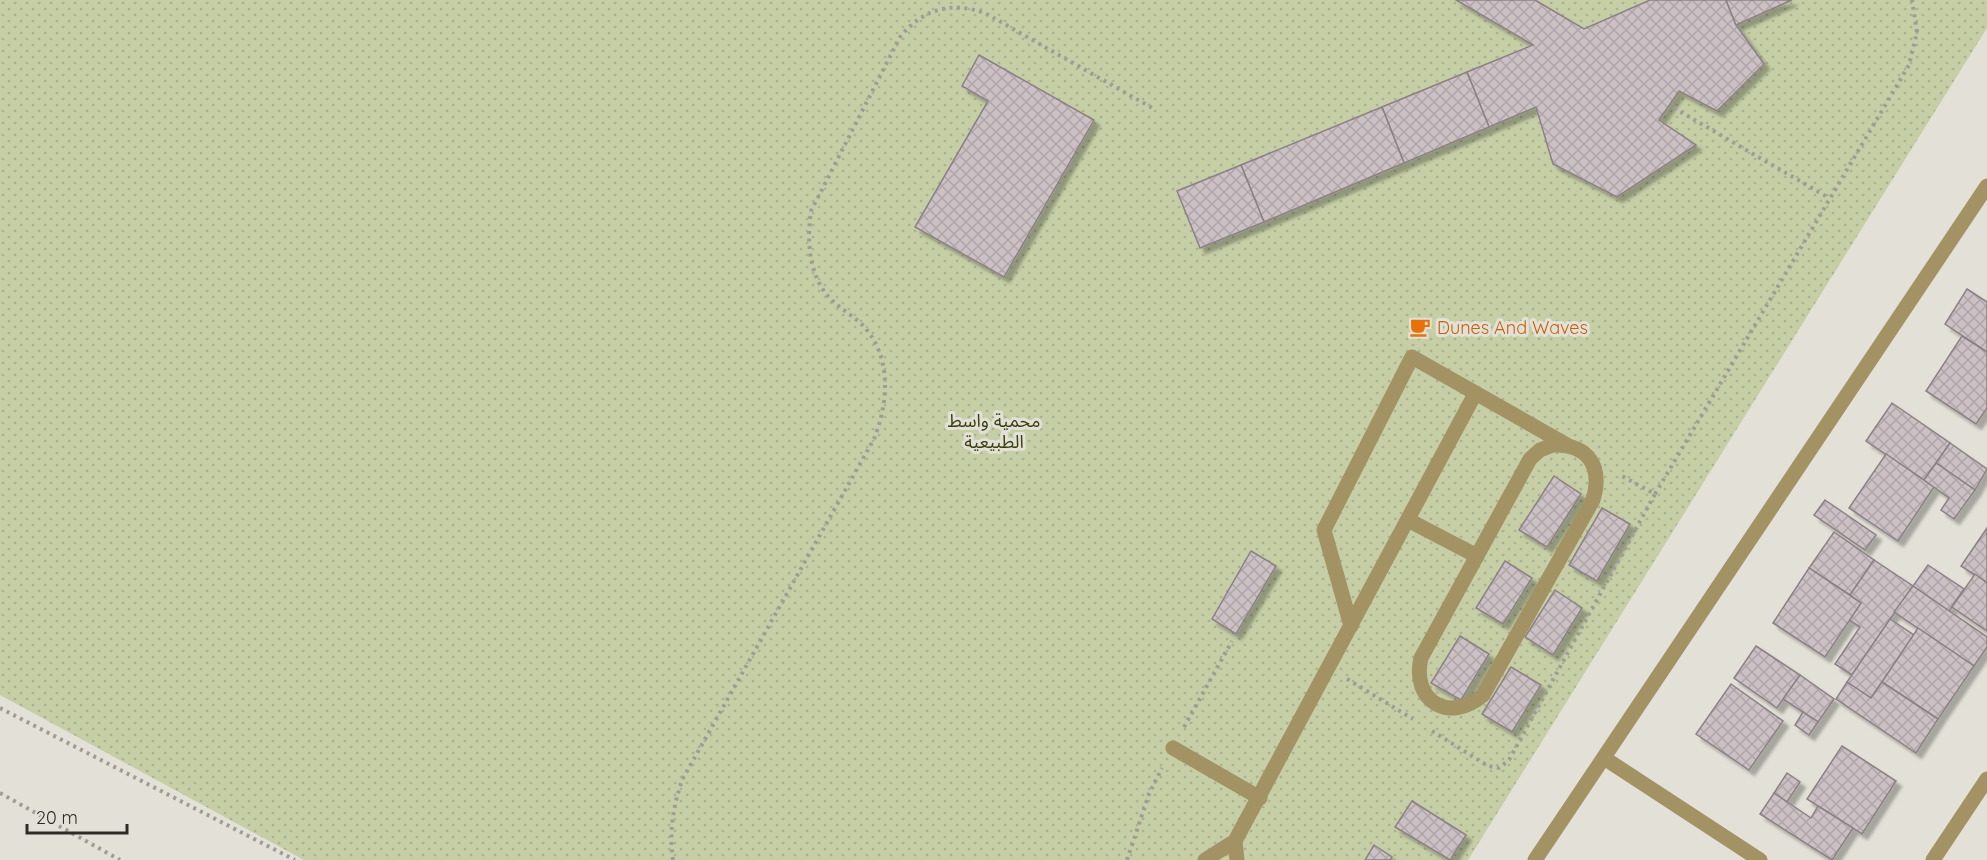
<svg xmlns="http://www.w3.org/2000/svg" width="1987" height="860" font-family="Quicksand,'Noto Sans Arabic',sans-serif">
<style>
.grass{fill:url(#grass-dots)}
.building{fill:url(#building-cross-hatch);stroke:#8b8184;stroke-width:1.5;filter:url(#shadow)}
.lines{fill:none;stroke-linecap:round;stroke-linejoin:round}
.path{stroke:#9e9d95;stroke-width:4;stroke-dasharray:3 4.5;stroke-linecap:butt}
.lane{stroke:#a39263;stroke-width:15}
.street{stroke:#a39263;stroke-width:15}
.labels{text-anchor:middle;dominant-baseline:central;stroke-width:6;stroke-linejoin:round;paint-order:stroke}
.food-label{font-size:18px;fill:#c56008;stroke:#e3e1d7;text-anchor:start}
.park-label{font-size:18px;fill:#3a410f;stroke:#e3e1d7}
</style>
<defs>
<pattern id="grass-dots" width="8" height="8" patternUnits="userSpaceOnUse" patternTransform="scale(1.5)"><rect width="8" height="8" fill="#c6cea6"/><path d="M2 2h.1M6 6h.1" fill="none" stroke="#aab18f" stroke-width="1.8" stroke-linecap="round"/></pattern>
<pattern id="building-cross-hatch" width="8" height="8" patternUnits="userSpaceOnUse" patternTransform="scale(1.5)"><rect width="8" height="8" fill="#cbc0c4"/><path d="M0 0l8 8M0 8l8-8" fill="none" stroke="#afa5a8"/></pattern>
<filter id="shadow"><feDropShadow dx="5.5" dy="5.5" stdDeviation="1.5" flood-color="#0004"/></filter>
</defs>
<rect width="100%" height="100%" fill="#e3e1d7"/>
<path class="grass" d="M0,0h1987v28l-519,832h-1164l-304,-165z"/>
<g class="building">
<path d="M1456,0h79l49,29 66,-29h76l10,25 28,39 -47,47 -38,-20 -20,29 37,25 -79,52 -64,-33 -17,-57 -47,20 -22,-55 66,-27z"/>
<path d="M1726,0h66l-56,25z"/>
<path d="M979,55l115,65 -90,157 -89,-50 73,-126 -26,-15z"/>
<path d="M1467,72l22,55 -85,36 -22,-56z"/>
<path d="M1382,107l22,56 -140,59 -23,-57z"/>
<path d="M1241,165l23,57 -64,26 -23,-57z"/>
<path d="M1967,289l20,13v50l-42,-28z"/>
<path d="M1962,336l25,16v56l-11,16 -50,-33z"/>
<path d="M1892,403l58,40 -26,37 -58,-39z"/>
<path d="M1950,443l37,26 -12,21 -39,-27z"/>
<path d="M1886,454l48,33 -36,54 -49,-33z"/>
<path d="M1936,463l39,27 -21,29 -13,-9 8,-12 -25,-18z"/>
<path d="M1554,476l27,18 -34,53 -28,-17z"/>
<path d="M1825,500l51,35 -11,15 -51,-35z"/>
<path d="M1602,508l28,16 -33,57 -28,-16z"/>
<path d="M1987,528v55l-26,-17z"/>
<path d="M1834,532l40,28 -24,35 -41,-27z"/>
<path d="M1251,551l25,15 -40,68 -24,-15z"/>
<path d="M1874,560l39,26 -61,89 -17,-11 25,-37 -11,-7 12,-17 -11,-8z"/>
<path d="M1505,561l27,17 -29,46 -27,-16z"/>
<path d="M1928,565l36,24 -15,22 -36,-25z"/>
<path d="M1809,568l52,35 -36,54 -52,-34z"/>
<path d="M1975,574l12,9v48l-35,-24z"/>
<path d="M1913,586l74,51v10l-13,19 -80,-54z"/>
<path d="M1555,590l27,18 -29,47 -28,-18z"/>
<path d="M1890,619l24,16 -43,63 -24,-16z"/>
<path d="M1918,628l56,38 -36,53 -56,-37z"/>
<path d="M1460,636l29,18 -28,46 -30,-17z"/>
<path d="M1756,646l44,29 -23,33 -43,-30z"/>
<path d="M1511,667l30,18 -29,47 -30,-18z"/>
<path d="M1800,675l34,24 -16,23 -35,-23z"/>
<path d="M1847,682l24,16 11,-16 56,37 -22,34 -80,-54z"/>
<path d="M1731,684l52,37 -34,49 -53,-36z"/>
<path d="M1803,712l15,10 -9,13 -14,-10z"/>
<path d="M1842,746l54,35 -34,53 -55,-35z"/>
<path d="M1787,773l13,9 -13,20 -13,-9z"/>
<path d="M1774,793l37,25 7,-12 35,22 -21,32 -72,-46z"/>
<path d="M1412,801l54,34 -16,25 -55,-33z"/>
<path d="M1374,845l18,12 -2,3h-25z"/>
</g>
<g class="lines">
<g class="path">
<path d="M1674,108l155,90"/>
<path d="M1655,494l254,-429 8,-33 -5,-32"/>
<path d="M1347,679l66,40"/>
<path d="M0,708l295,152"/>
<path d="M1184,727l48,-86"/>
<path d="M1432,731l56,35 11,2 10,-8 146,-266 -35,-19"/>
<path d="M0,793l120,67"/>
<path d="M673,860c-4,-29 0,-52 9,-80l192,-341c14,-35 18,-79 -8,-110 -11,-13 -28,-21 -39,-34 -19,-23 -20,-56 -16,-84l89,-174c23,-28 50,-36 85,-24l169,96"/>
<path d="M1127,860l22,-66 13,-26"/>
</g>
<g class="lane">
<path d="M1553,445c35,-1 50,21 40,55l-110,195c-34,29 -72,6 -62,-37l109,-199 10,-9z"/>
<path d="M1408,520l69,36"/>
<path d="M1351,626l-27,-96 88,-173 155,88"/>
<path d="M1173,748l87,50"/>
<path d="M1235,841l2,19"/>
<path d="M1205,860l30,-19 240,-447"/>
</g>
<g class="street">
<path d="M1604,758l156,102"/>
<path d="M1535,860l452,-674"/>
<path d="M1933,860l54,-81"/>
</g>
</g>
<defs>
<g id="cafe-bare" transform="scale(1.62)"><path d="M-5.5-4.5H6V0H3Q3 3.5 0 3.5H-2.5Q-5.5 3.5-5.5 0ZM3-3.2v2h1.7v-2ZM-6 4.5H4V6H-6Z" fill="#e8710a" stroke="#e3e1d7" stroke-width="2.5" paint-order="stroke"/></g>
</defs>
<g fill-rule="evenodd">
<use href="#cafe-bare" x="1420" y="327"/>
</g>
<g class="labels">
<g class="food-label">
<text x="1437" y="327">Dunes And Waves</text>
</g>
<g class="park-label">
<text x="994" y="420">محمية واسط<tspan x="994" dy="21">الطبيعية</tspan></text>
</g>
</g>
<path d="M27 824v9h100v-9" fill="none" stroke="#2d2c28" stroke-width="3"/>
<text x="36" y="824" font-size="18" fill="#2d2c28" stroke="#e3e1d7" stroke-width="4.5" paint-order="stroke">20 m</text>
</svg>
